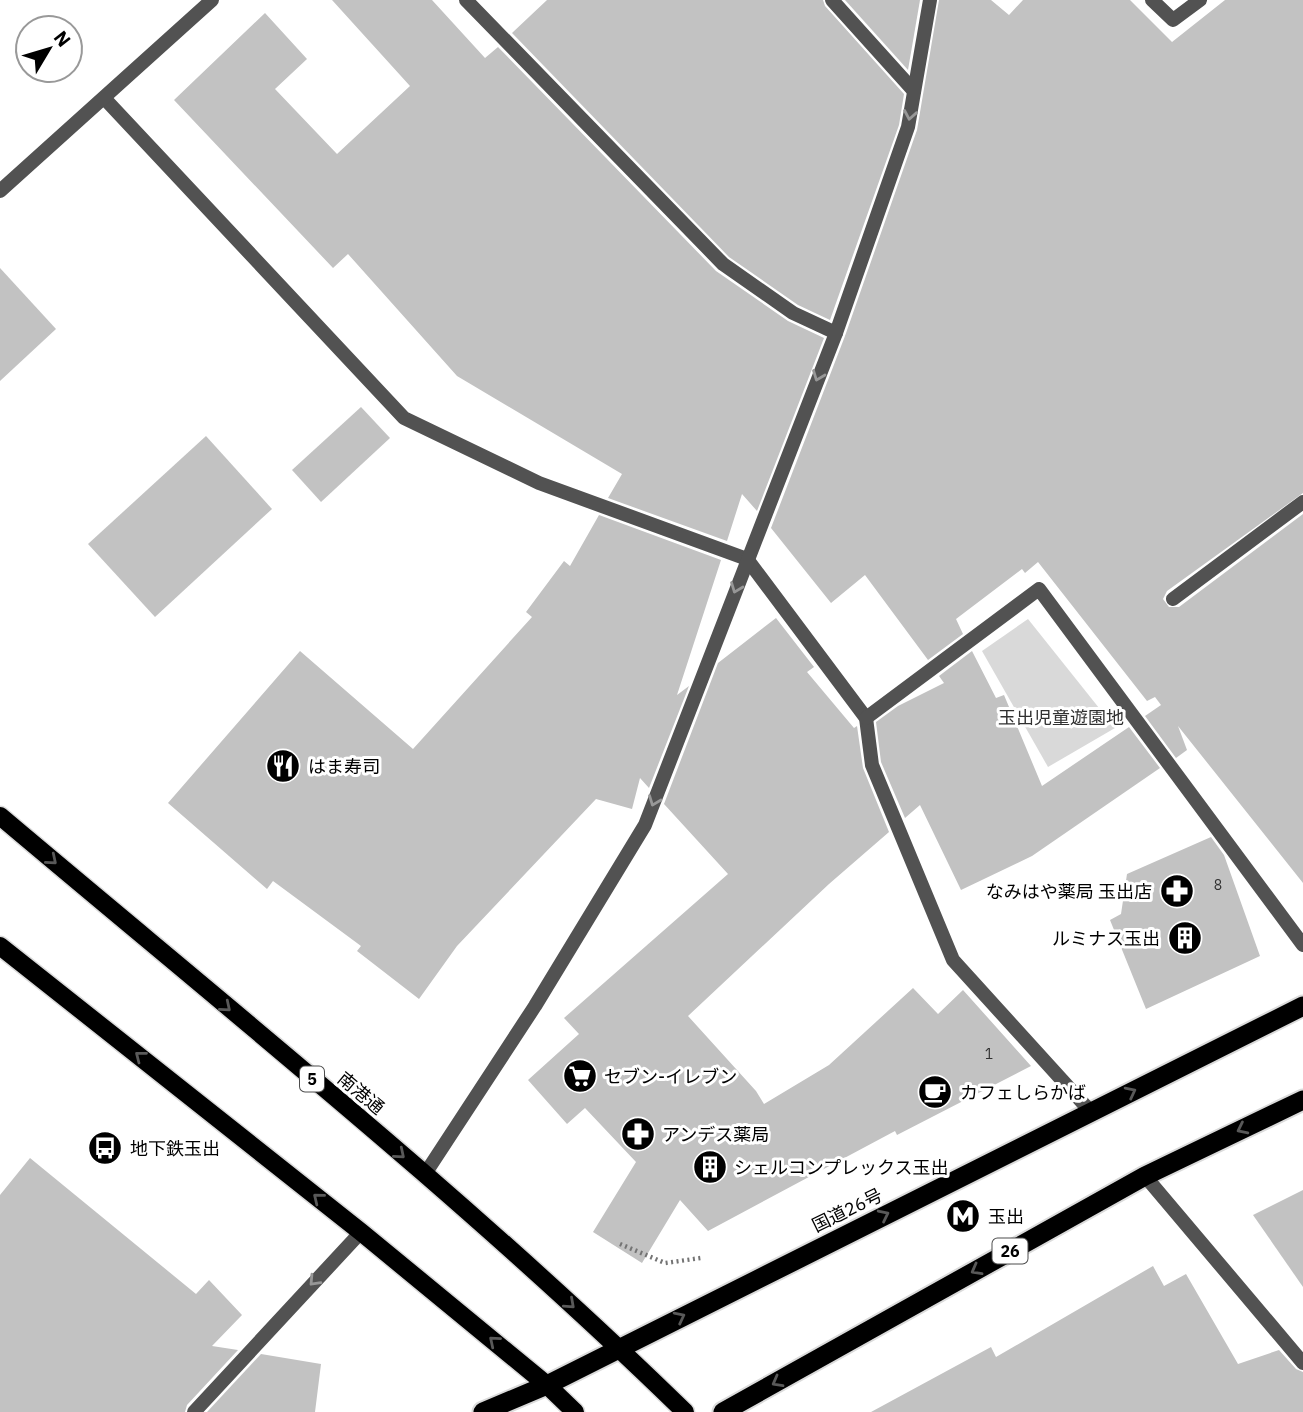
<svg xmlns="http://www.w3.org/2000/svg" width="1303" height="1412" font-family="'IBM Plex Sans','Noto Sans JP',sans-serif">
<style>
.green{fill:#d9d9d9}
.building{fill:#c2c2c2}
.lines{fill:none;stroke-linecap:round;stroke-linejoin:round}
.primary-casing{stroke:#dbdbdb;stroke-width:21}
.trunk-casing{stroke:#dbdbdb;stroke-width:23}
.path{stroke:#747474;stroke-width:4.5;stroke-dasharray:2 3.5;stroke-linecap:butt}
.service{stroke:#525252;stroke-width:14}
.minor{stroke:#525252;stroke-width:14}
.primary{stroke:#000;stroke-width:18}
.trunk{stroke:#000;stroke-width:19}
.oneway{stroke:#979797}
.oneway2{stroke:#595959}
.labels{text-anchor:middle;dominant-baseline:central;stroke-width:6;stroke-linejoin:round;paint-order:stroke}
.number-label{font-size:14px;fill:#303030}
.shield{fill:#fff;stroke:#4c4c4c;stroke-width:2}
.shield-label{font-size:16px;font-weight:bold;fill:#000}
.park-label{font-size:18px;fill:#303030;stroke:#fff}
.poi-label{font-size:18px;fill:#000;stroke:#fff;text-anchor:start}
.street-label{font-size:18px;fill:#000;stroke:#fff}
</style>
<rect width="100%" height="100%" fill="#fff"/>
<path class="green" d="M1028,619l87,109 -67,39 -66,-116z"/>
<g class="building">
<path d="M332,0h100l53,58 13,-11 218,224 72,50 36,17 -67,173 -15,-17 -15,47 -119,-43 14,-24 -165,-98 -109,-122 -15,14 -159,-168 91,-87 42,46 -32,30 62,65 73,-68z"/>
<path d="M547,0h276l2,6 79,88 -5,31 -69,195 -32,-15 -69,-48 -217,-224z"/>
<path d="M845,0h75l-12,70z"/>
<path d="M939,0h52l18,15 14,-15h107l42,42 53,-42h78v493l-136,98 -4,8 6,8h10l124,-93v369l-125,-157 9,24 -11,8 -31,-42 16,-11 -6,-8 -8,4 -109,-139 -13,11 -3,-4 -66,50 7,15 -35,26 -63,-85 -34,28 -60,-75 74,-192 72,-206z"/>
<path d="M0,268l56,61 -56,52z"/>
<path d="M361,407l29,31 -69,64 -29,-32z"/>
<path d="M206,436l66,73 -117,108 -67,-73z"/>
<path d="M599,515l122,45 -44,135 12,-9 -40,102 -9,-10 -8,31 -36,-10 -139,147 -38,53 -62,-48 4,-5 -88,-65 -6,8 -99,-86 132,-152 113,98 119,-132 -6,-5 38,-51 6,5z"/>
<path d="M776,618l38,49 -7,5 47,56 3,-2 6,42 26,64 -60,52 -141,132 68,75 8,13 65,-39 84,-77 25,26 25,-24 68,76 -134,69 -2,-4 -187,100 -28,-31 -38,63 -49,-31 43,-70 -51,-54 -18,16 -39,-44 51,-46 -15,-16 164,-144 -64,-70 54,-141z"/>
<path d="M972,651l24,47 8,-3 38,91 87,-59 31,41 -128,88 -71,34 -41,-85 -15,13 -24,-56 -5,-40 22,-16 46,-23 -5,-7z"/>
<path d="M1211,837l13,18 36,101 -114,53 -36,-89 11,-6 6,-40z"/>
<path d="M30,1158l166,136 13,-14 33,35 -30,31 26,4 -51,55 -2,7h-185v-217z"/>
<path d="M1303,1190v97l-50,-72z"/>
<path d="M1153,1266l11,20 22,-12 52,90 41,-14 17,19 7,3v40h-432l120,-65 5,10z"/>
<path d="M261,1354l60,10 -6,48h-108z"/>
</g>
<g class="lines">
<g class="primary-casing">
<g id="primary">
<path d="M0,816c231,195 469,385 685,596"/>
<path d="M0,946l361,286 186,153 28,27"/>
</g>
</g>
<g class="trunk-casing">
<g id="trunk">
<path d="M483,1412l64,-27 756,-379"/>
<path d="M723,1412l422,-236 158,-76"/>
</g>
</g>
<path class="path" d="M620,1244l45,19 36,-5"/>
<path class="service" d="M466,0l257,264 70,49 43,20"/>
<g class="minor">
<path d="M832,0l82,91"/>
<path d="M1152,0l21,20 27,-20"/>
<path d="M105,99l299,319 135,65 208,76 119,159 6,47 81,195 138,152"/>
<path d="M0,191l212,-191"/>
<path d="M1173,599l130,-97"/>
<path d="M866,718l173,-129 264,356"/>
<path d="M425,1174l110,-168 110,-181 191,-492 72,-206 22,-127"/>
<path d="M1145,1176l158,187"/>
<path d="M194,1412l167,-180"/>
</g>
<use href="#primary" class="primary"/>
<use href="#trunk" class="trunk"/>
</g>
<defs><path id="oneway-chevron" d="M-2-3.5L2.5 0L-2 3.5" fill="none" stroke-width="1.6" stroke-linecap="round" stroke-linejoin="round" transform="scale(1.75)"/></defs>
<g class="oneway">
<use href="#oneway-chevron" transform="translate(910 115) rotate(100)"/>
<use href="#oneway-chevron" transform="translate(818 376) rotate(111)"/>
<use href="#oneway-chevron" transform="translate(736 588) rotate(111)"/>
<use href="#oneway-chevron" transform="translate(654 801) rotate(111)"/>
<use href="#oneway-chevron" transform="translate(314 1281) rotate(133)"/>
</g>
<g class="oneway2">
<use href="#oneway-chevron" transform="translate(52 860) rotate(40)"/>
<use href="#oneway-chevron" transform="translate(226 1007) rotate(40)"/>
<use href="#oneway-chevron" transform="translate(140 1056) rotate(-142)"/>
<use href="#oneway-chevron" transform="translate(1131 1092) rotate(-27)"/>
<use href="#oneway-chevron" transform="translate(1242 1129) rotate(154)"/>
<use href="#oneway-chevron" transform="translate(400 1154) rotate(40)"/>
<use href="#oneway-chevron" transform="translate(318 1198) rotate(-141)"/>
<use href="#oneway-chevron" transform="translate(884 1215) rotate(-26)"/>
<use href="#oneway-chevron" transform="translate(976 1270) rotate(151)"/>
<use href="#oneway-chevron" transform="translate(570 1304) rotate(42)"/>
<use href="#oneway-chevron" transform="translate(680 1317) rotate(-27)"/>
<use href="#oneway-chevron" transform="translate(494 1341) rotate(-140)"/>
<use href="#oneway-chevron" transform="translate(777 1382) rotate(151)"/>
</g>
<defs>
<g id="restaurant-disc" transform="scale(1.75)"><circle r="9.5" fill="#000" stroke="#fff"/><path d="M-5-6h1v4h1v-4h1v4h1v-4h1v5L-1.5 .5V6h-2V.5L-5-1ZM5-6V6H3V1.5H1.5Q1.5-4 5-6Z" fill="#fff"/></g>
<g id="pharmacy-disc" transform="scale(1.75)"><circle r="9.5" fill="#000" stroke="#fff"/><path d="M-2-6h4v4h4v4h-4v4h-4v-4h-4v-4h4Z" fill="#fff"/></g>
<g id="building-disc" transform="scale(1.75)"><circle r="9.5" fill="#000" stroke="#fff"/><path d="M-4-6H4V6H1V3H-1V6H-4ZM-2.5-4.3h1.7v1.8h-1.7ZM.8-4.3h1.7v1.8H.8ZM-2.5-1h1.7V.8h-1.7ZM.8-1h1.7V.8H.8Z" fill="#fff"/></g>
<g id="supermarket-disc" transform="scale(1.75)"><circle r="9.5" fill="#000" stroke="#fff"/><path d="M-6-5.5h2.5l.6 2H6L4.5 2H-2.5L-4.4-4H-6ZM-1.5 3.2a1.3 1.3 0 1 0 .1 0ZM3 3.2a1.3 1.3 0 1 0 .1 0Z" fill="#fff"/></g>
<g id="cafe-disc" transform="scale(1.75)"><circle r="9.5" fill="#000" stroke="#fff"/><path d="M-5.5-4.5H6V0H3Q3 3.5 0 3.5H-2.5Q-5.5 3.5-5.5 0ZM3-3.2v2h1.7v-2ZM-6 4.5H4V6H-6Z" fill="#fff"/></g>
<g id="bus-disc" transform="scale(1.75)"><circle r="9.5" fill="#000" stroke="#fff"/><path d="M-5-6H5V4H4V6H2V4H-2V6H-4V4H-5ZM-3.5-4V0h7V-4ZM-3.5 1.2v1.5H-2V1.2ZM2 1.2v1.5H3.5V1.2Z" fill="#fff"/></g>
<g id="metro-disc" transform="scale(1.75)"><circle r="9.5" fill="#000" stroke="#fff"/><path d="M-5.5 5V-5H-3L0 0L3-5H5.5V5H3V-.5L0 4L-3-.5V5Z" fill="#fff"/></g>
</defs>
<g fill-rule="evenodd">
<use href="#restaurant-disc" x="283" y="766"/>
<use href="#pharmacy-disc" x="1177" y="891"/>
<use href="#building-disc" x="1185" y="938"/>
<use href="#supermarket-disc" x="580" y="1076"/>
<use href="#cafe-disc" x="935" y="1092"/>
<use href="#pharmacy-disc" x="638" y="1134"/>
<use href="#bus-disc" x="105" y="1148"/>
<use href="#building-disc" x="710" y="1167"/>
<use href="#metro-disc" x="963" y="1216"/>
</g>
<g class="labels">
<g class="number-label">
<text x="1218" y="885">8</text>
<text x="989" y="1054">1</text>
</g>
<g class="shield">
<rect x="300" y="1066.5" width="24" height="25" rx="5"/>
<rect x="992.5" y="1238.5" width="35" height="25" rx="5"/>
</g>
<g class="shield-label">
<text x="312" y="1079">5</text>
<text x="1010" y="1251">26</text>
</g>
<g class="park-label">
<text x="1061" y="717">玉出児童遊園地</text>
</g>
<g class="poi-label">
<text x="308" y="766">はま寿司</text>
<text x="1152" y="891" text-anchor="end">なみはや薬局 玉出店</text>
<text x="1160" y="938" text-anchor="end">ルミナス玉出</text>
<text x="604" y="1076">セブン-イレブン</text>
<text x="960" y="1092">カフェしらかば</text>
<text x="662" y="1134">アンデス薬局</text>
<text x="130" y="1148">地下鉄玉出</text>
<text x="734" y="1167">シェルコンプレックス玉出</text>
<text x="988" y="1216">玉出</text>
</g>
<g class="street-label">
<text transform="translate(361 1093) rotate(40)">南港通</text>
<text transform="translate(847 1210) rotate(-26)">国道26号</text>
</g>
</g>
<g transform="translate(49 49) rotate(52)"><circle r="33" fill="#ffffff" stroke="#999999" stroke-width="2"/>
<path d="M0-5L12 26L0 18L-12 26Z" fill="#000000"/>
<text y="-10" font-size="19" font-weight="bold" text-anchor="middle" fill="#000000">N</text>
</g>
</svg>
